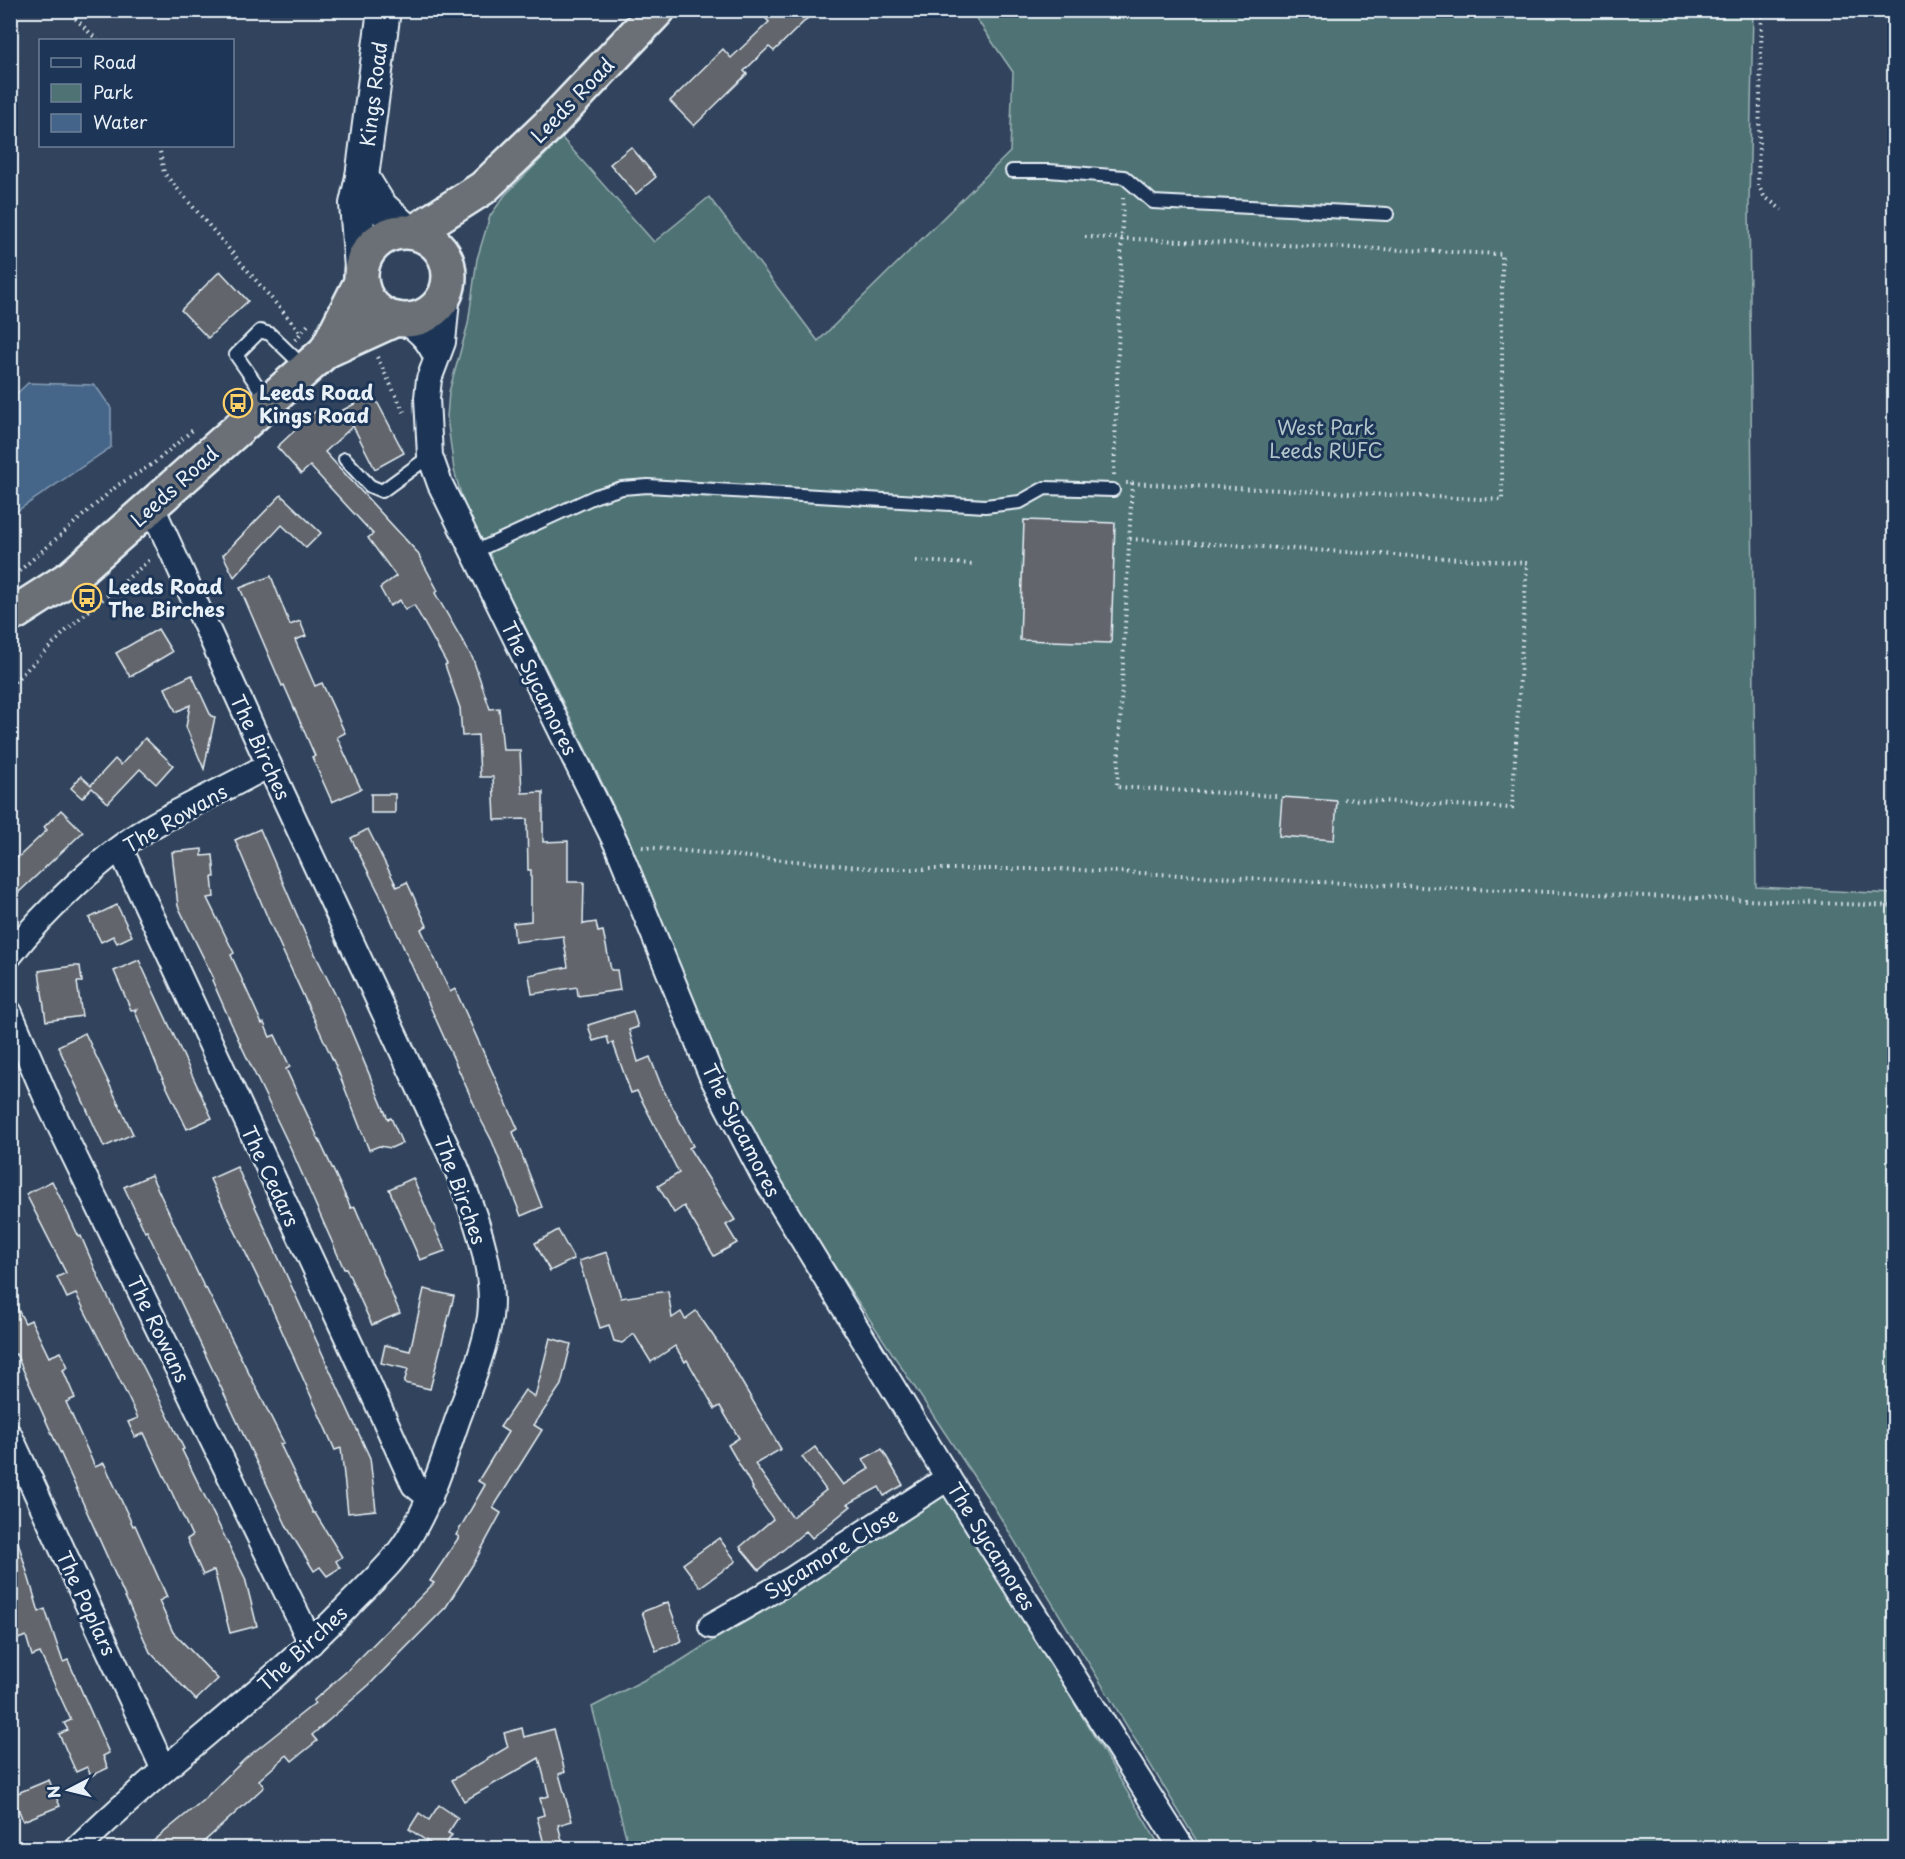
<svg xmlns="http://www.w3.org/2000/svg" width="1905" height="1859" font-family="'Playpen Sans',sans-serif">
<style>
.green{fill:#4f7374;stroke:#9cb2b6;stroke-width:1.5}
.water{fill:#446589;stroke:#869db5;stroke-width:1.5}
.building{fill:#62666c;stroke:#e8f1f8;stroke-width:1.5}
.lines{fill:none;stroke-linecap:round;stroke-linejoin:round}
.service-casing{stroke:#e8f1f8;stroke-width:16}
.minor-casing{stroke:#e8f1f8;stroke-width:28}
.tertiary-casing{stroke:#e8f1f8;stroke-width:36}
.trunk-casing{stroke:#e8f1f8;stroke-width:38}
.path{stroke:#e8f1f8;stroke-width:4;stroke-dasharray:1.5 4.5;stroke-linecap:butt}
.service{stroke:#1d3557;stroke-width:12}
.minor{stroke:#1d3557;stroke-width:24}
.tertiary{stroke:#1d3557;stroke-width:32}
.trunk{stroke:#6b6f75;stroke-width:33}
.labels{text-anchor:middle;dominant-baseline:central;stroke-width:6;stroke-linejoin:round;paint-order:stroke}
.street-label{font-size:20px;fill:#e8f1f8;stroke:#1d3557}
.poi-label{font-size:20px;font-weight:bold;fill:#e8f1f8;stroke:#1d3557;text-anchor:start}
.park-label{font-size:20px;fill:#b2c5ca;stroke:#1d3557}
</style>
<rect width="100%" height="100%" fill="#32445d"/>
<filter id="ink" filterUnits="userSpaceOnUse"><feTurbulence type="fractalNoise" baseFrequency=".0167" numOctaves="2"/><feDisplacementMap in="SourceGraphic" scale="12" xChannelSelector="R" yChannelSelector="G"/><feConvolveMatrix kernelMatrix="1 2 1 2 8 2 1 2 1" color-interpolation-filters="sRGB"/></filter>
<g filter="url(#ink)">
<g class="green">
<path d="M971,11h782l-4,193 7,683 138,7v954h-693l-207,-341 -210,-317 -47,-87 -54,-124 -58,-149 -73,-150 -87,-172 -11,-38 -7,-53 2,-25 19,-68 9,-65 13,-43 15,-21 57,-57 92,104 55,-45 109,144 192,-189 3,-80z"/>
<path d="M948,1492l213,356h-532l-37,-141 85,-44z"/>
</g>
<path class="water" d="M28,383l67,2 16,23v39l-100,68v-116z"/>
<g class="building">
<path d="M758,10h58l-42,41 -5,-4 -25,24 3,3 -53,52 -24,-25 53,-52 8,9 38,-36z"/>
<path d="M631,147l25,30 -20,17 -26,-30z"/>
<path d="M220,271l28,30 -40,37 -27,-28z"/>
<path d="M373,394l31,59 -29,16 -22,-43 -28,26 92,100 21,39 -3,2 38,66 17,50 9,-1 4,42h17l2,43 21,-1v50l25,-1v41h16l-1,42 13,-2 2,10 5,-1 8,39h6l3,20 -42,6 -1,-9 -45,7 -3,-19 39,-8 -5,-31 -48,6 -2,-19 18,-2v-51h-3l-1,-51 -32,1 -2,-43h-13l-2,-42 -16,1 -2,-28 -15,-43 2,-1 -33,-59 -9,5 -5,-10 -10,6 -10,-18 16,-12 -28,-38 5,-4 -63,-68 -9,8 -24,-27 43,-40 10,10z"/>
<path d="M281,495l40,38 -15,15 -24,-23 -48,52 -11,-22z"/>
<path d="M1024,520l91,3 -4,120 -91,-3z"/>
<path d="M271,576l19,49 10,-4 6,15 -11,4 20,46 7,-3 23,50 -8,4 24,52 -29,13 -20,-45 3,-1 -31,-71 -2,1 -42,-98z"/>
<path d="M158,629l14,23 -42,25 -14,-24z"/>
<path d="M192,675l19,41 4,1 -11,52 -18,-42 4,-22 -14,7 -11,-24z"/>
<path d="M145,738l28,27 -17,19 -16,-15 -32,34 -16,-15 -10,10 -11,-10 10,-12 10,9 24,-26 6,6z"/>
<rect x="371" y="794" width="24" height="19"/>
<path d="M1282,797l55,4 -3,39 -55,-4z"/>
<path d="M61,810l22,22 -64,60 -9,-8v-19l37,-35 -3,-3z"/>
<path d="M260,829l46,107 33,66 49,117 3,-1 11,25 -11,5 -12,-2 -10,4 -31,-79 -69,-150 -34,-81z"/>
<path d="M368,829l29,58 10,-5 20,44 -6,3 29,63 5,-3 63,140 -5,3 29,75 -21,9 -29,-75 -10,-19 -102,-227 -29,-57z"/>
<path d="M202,849v7l11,-1 2,22h-3l2,20 -7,1 27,55 -3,2 31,69 2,-1 6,14 5,-2 15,32 -4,2 65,139 4,-1 45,106 -28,12 -26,-57 -2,1 -53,-120 -52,-108 -27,-61 2,-1 -36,-73 -6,-54z"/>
<path d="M117,905l15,31 -15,7 -4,-7 -12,6 -12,-24z"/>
<path d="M139,960l73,158 -25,11 -28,-58 -24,-60 3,-2 -7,1 -17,-39z"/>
<path d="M73,966h7l2,16h-5l5,34 -36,5 -7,-50z"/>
<path d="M633,1011l5,16 -9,3 9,32 12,-5 11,28 32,61 -4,2 46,72 -9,5 11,18 -23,13 -30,-50 -10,7 -16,-27 21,-13 -42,-82 -6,2 -18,-50 -4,1 -2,-7 -14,4 -5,-16z"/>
<path d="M85,1033l48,101 -29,13 -46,-101z"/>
<path d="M237,1167l133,291 6,52 -28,3 -7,-65 -6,2 -70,-157 -55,-114z"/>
<path d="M151,1175l54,114 1,-1 78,155 -4,1 33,69h2l27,44 -6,4 4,7 -13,8 -7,-9 -6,4 -26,-42 -141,-298 -2,1 -21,-45z"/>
<path d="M413,1178l32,73 -25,9 -31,-71z"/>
<path d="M52,1181l27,56 2,-1 20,47 62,123 21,43 -2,1 63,128 12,48 -27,7 -16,-63 -11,5 -16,-36 5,-3 -48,-103 -9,4 -7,-15 10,-4 -27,-56 -35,-68 -9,4 -10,-21 9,-4 -40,-79z"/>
<path d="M558,1230l16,29 -24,12 -15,-28z"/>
<path d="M607,1252l14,46 47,-7 4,27 9,-6 4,7 11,-8 27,39 58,99 -26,15 37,53 34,-27 -24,-33 13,-10 28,38 26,-16 -6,-10 19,-10 21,36 -19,11 -5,-9 -31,17 3,2 -39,32 -6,-7 -47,39 -19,-23 33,-28 -21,-30 1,-1 -25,-43 11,-7 -19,-32 -5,3 -28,-49 -2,2 -10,-16 -24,16 -17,-28 -12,9 -8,-2 -5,-16 -9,3 -21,-67z"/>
<path d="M424,1289l30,7 -24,93 -26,-6 4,-14 -27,-6 4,-18 25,6z"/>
<path d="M10,1294l15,29 6,-3 18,37 12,-5 7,15 -5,3 12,28 -9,4 29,65 9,-4 29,63 2,-1 32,72 -8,4 14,31 45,47 -22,21 -46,-48 -134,-298 -6,3z"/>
<path d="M550,1338l21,6 -10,41 -27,40 8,5 -49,78 8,5 -26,48 -29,46 -77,78 -57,50 5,6 -25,20 -5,-6 -28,25 5,7 -67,61h-52l57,-47 43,-42 70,-56 -2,-2 35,-31 86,-87 -4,-2 29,-44 -3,-2 29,-50 -7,-4 30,-49 -8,-5 25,-37 10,7z"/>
<path d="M15,1532l24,80 6,-3 18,53 5,-2 41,93 -6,3 5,12 -17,8 -4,-9 -11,5 -17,-38 9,-4 -4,-7 7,-3 -31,-67 -8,3 -6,-20 -8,3 -8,-21v-85z"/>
<path d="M719,1538l17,23 -36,26 -17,-23z"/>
<path d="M668,1602l14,39 -26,10 -14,-39z"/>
<path d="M522,1728l2,9 30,-8 11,43 -6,2 13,47 -14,4 6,23h-19l-8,-31 7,-2 -4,-17 9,-2 -10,-38 -75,43 -12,-21 56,-33 -4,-14z"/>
<path d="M49,1780l11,26 -37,15 -10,-26z"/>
<path d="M439,1805l19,13 -10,15 4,2 -9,13h-6l-28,-19 10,-16 10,7z"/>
</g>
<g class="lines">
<g class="service-casing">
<g id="service">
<path d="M1012,171h37l75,6 29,25 234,12"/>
<path d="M268,401l-32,-46 24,-24 10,3 36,35"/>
<path d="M345,459l25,27 12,5 48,-35"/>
<path d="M474,552l122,-56 26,-8 26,-2 337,20 35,-4 25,-14 68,2"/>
</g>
</g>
<g class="minor-casing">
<g id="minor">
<path d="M448,289l-5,53 -14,37 -2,19 3,58 10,28 177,361 95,232 50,96 186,305 234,370"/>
<path d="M403,320c16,11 25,19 33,37"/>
<path d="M120,848l245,528 49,109 16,13"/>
<path d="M10,955c34,-43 96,-103 144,-130 37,-21 77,-39 115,-60"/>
<path d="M10,1013l39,91 262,539"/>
<path d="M10,1436l154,334"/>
<path d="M711,1626l80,-46 157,-102"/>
<path d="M78,1848c86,-85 186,-155 270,-242 22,-23 48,-45 63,-72 21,-35 33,-75 46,-113 12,-33 27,-69 33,-104 6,-47 -17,-107 -34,-150l-187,-402 -117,-258"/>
</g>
</g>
<g class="tertiary-casing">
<g id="tertiary">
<path d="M362,177l18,29 27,25"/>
<path d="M361,268l-5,-64 6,-27 22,-167"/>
</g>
</g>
<g class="trunk-casing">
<g id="trunk">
<circle cx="405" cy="276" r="44"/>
<path d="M414,232l69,-44 67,-64 108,-114"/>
<path d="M326,351l35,-69"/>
<path d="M10,613h5l56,-36 255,-226 70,-32"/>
</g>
</g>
<g class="path">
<path d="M67,10l30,30"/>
<path d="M1762,10l-4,175 6,11 18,14"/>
<path d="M159,146l5,27 138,161"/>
<path d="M1085,237l417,17v246l-376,-17"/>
<path d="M295,340l13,-15"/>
<path d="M377,357l27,55"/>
<path d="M1114,475l9,-277"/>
<path d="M1132,483l-15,304 159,9"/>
<path d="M1130,539l397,24 -15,245 -171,-9"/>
<path d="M916,561l57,3"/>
<path d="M10,579l108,-94 35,-21 42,-36"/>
<path d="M10,686l62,-61 80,-67"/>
<path d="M642,847l238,22h178l365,18 471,19"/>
</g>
<use href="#service" class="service"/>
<use href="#minor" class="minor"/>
<use href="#tertiary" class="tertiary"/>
<use href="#trunk" class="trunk"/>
</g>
</g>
<defs>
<g id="bus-ring" transform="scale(1.5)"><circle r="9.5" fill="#1d3557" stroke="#ffd166" stroke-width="1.5"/><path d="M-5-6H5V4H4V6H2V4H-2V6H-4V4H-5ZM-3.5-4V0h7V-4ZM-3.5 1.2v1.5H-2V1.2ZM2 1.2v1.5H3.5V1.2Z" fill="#ffd166"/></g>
</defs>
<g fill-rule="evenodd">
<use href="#bus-ring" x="238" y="403"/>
<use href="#bus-ring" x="87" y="598"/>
</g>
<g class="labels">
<g class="street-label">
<text transform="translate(373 94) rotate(-83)">Kings Road</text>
<text transform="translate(572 100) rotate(-46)">Leeds Road</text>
<text transform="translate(174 486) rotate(-42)">Leeds Road</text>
<text transform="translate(540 688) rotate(64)">The Sycamores</text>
<text transform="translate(261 747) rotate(65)">The Birches</text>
<text transform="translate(175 818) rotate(-30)">The Rowans</text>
<text transform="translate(742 1130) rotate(63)">The Sycamores</text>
<text transform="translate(271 1176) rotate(65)">The Cedars</text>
<text transform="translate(461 1190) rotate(70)">The Birches</text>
<text transform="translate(159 1329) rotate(64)">The Rowans</text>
<text transform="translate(992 1546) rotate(58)">The Sycamores</text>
<text transform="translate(831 1553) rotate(-32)">Sycamore Close</text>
<text transform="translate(87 1603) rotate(65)">The Poplars</text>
<text transform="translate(302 1648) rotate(-43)">The Birches</text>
</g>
<g class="poi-label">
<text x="259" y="392">Leeds Road<tspan x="259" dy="23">Kings Road</tspan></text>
<text x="108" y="586">Leeds Road<tspan x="108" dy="23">The Birches</tspan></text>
</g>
<g class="park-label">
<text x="1326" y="427">West Park<tspan x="1326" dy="23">Leeds RUFC</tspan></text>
</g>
</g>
<rect width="1905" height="1859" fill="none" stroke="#1d3557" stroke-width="36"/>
<rect x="18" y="18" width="1869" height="1823" fill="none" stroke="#e8f1f8" stroke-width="2" filter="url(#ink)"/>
<rect x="39" y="39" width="195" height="108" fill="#1d3557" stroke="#6e8097" stroke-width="1.5"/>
<rect x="51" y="58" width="30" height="9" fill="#1d3557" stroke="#6e8097" stroke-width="1.5"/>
<text x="93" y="69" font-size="18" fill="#e8f1f8">Road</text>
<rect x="51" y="84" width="30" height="18" fill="#4f7374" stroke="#6e8097" stroke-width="1.5"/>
<text x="93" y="99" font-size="18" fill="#e8f1f8">Park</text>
<rect x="51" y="114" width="30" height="18" fill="#446589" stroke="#6e8097" stroke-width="1.5"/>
<text x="93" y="129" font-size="18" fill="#e8f1f8">Water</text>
<g transform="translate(69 1790) rotate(263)" stroke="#1d3557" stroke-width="4.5" paint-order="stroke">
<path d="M0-4.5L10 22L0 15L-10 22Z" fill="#e8f1f8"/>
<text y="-9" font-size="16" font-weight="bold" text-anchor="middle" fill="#e8f1f8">N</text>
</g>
</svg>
